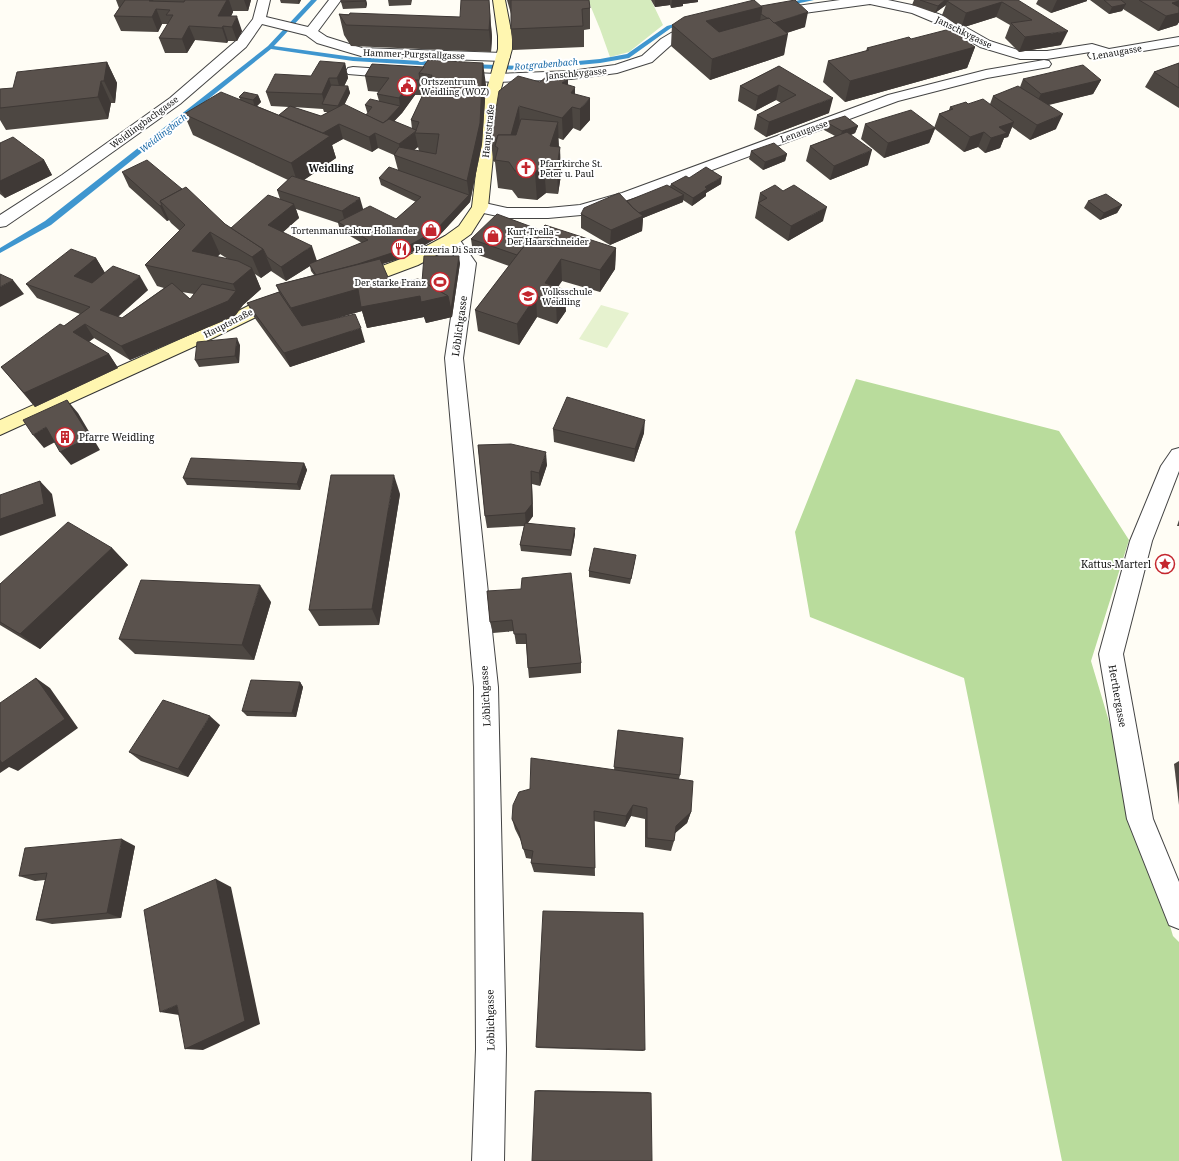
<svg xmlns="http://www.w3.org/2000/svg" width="1179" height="1161" font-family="'Noto Serif',serif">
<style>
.green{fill:#d5ebbd}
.forest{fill:#b9dc9c}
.pitch{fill:#e6f2cf}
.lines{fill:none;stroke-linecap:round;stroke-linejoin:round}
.stream{fill:#3f96cf;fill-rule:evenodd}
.minor-casing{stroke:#444;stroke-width:2}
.secondary-casing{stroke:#333;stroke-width:2}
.minor{fill:#fff;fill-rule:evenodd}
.secondary{fill:#fff6b0;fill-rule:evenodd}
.wall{fill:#4d4742;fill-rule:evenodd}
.shaded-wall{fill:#3f3936}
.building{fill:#5a524d;stroke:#3f3936}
.labels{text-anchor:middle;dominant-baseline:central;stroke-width:4;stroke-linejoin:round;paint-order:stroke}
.far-street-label{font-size:9px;fill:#111;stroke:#fff}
.far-water-label{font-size:9px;font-style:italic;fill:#1768a6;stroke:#fff}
.far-poi-label{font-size:9px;fill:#111;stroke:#fff;text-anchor:start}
.far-quarter-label{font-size:10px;font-weight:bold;fill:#111;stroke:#fff}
.street-label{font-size:10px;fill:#111;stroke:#fff}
.poi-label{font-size:10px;fill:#111;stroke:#fff;text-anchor:start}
</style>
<rect width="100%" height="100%" fill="#fffdf5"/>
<path class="green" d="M588,0h63l12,25 -34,27 -19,5 -10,-28z"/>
<path class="forest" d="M856,379l203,52 70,109 -38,121 82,275 6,6v219h-117l-98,-483 -154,-61 -15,-85z"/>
<path class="pitch" d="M601,305l28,8 -22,35 -28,-9z"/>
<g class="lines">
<g class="stream">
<path d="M311,0h6l-43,46 79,11 85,5 3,2 -3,2 -85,-5 -82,-12 -220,176 -51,28v-5l45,-27 223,-175z"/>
<path d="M800,0h14l-28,6 -3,-2z"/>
<path d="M685,21l3,2 -1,1 -16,4 -42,30 -29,5 -76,7 -54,-2 -3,-2 3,-2 54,2 76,-7 27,-5 40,-28z"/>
</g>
<g class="minor-casing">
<g id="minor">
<path d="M258,0h12l-4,17 42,10 21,-27h12l-23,31 9,6 35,11 141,5 5,1 2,3 -2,3 -5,1 -142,-5 -44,-13 -11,-8 -44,-11 -16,23 -66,57 -108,77 -66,45 -6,1v-12l62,-40 108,-77 66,-57 17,-22z"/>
<path d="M840,0h48l33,7 32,13 37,21 31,10h26l45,-7 17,5 70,-12v8l-84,14 -5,-1 -2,-3 2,-3 -43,7h-27l-40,-12 -37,-21 -31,-13 -42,-9 -95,13 -5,-1 -1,-3 1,-3 5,-1z"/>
<path d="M699,25l5,1 2,3 -2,3 -23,7 -10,6 -19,17 -35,11 -46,6 -75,3 -41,-2 -5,-1 -2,-3 2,-3 5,-1 41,2 75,-3 44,-6 27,-9 19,-17 10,-6z"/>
<path d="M1044,60l5,1 2,3 -2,3 -62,11 -89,23 -264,98 -53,16 -33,3h-41l-33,-7 -2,-4 2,-4 6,-1 27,6h41l32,-3 42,-12 266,-98 98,-25z"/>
<path d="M353,67l45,3 5,1 2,3 -2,3 -5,1 -50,-4 -2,-3 2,-3z"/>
<path d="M451,235l6,1 19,27 -13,95 35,329 8,362 -2,112h-32l4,-112 -2,-362 -29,-329 14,-95 -16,-23 2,-4z"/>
<path d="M1179,448v23l-27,70 -29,113 30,165 26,63v47l-10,-4 -42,-106 -28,-165 31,-113 31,-75 11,-16z"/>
</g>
</g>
<g class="secondary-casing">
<g id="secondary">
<path d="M493,0h12l7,36v13l-13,47 -11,111 -17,27 -14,10 -39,21 -32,12 -30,7 -6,-2 -3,-4 3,-4 32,-8 24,-9 39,-21 14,-10 13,-19 13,-111 13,-47v-13z"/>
<path d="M279,293l6,2 3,4 -3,4 -72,35 -213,97v-15l201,-90 51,-26z"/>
</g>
</g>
<use href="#minor" class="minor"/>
<use href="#secondary" class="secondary"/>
</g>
<g class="wall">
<path d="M116,0h135l-3,11h-15v1l-2,4 11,15 -5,10h-9l-1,2 -32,-3 -8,13h-22l-6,-15 9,-14h-6l-4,8 -37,-1 -7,-15 5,-8z"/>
<path d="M280,0h21l-2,4 -18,-1z"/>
<path d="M341,0h25l1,4 -1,4 -23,1 -2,-7z"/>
<path d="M388,0h24l-1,5 -22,1z"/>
<path d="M489,0l3,37 -1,15 -140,-6 -7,-11 -5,-21 121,3z"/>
<path d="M507,0h82l1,8v21l-6,1v17l-71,3 -2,-21v-15z"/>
<path d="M651,0h47v2l-15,2v2l-12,2 -1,-3 -15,2z"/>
<path d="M914,0h104l43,45 -42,7 -14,-14 5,-13 -14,-8 -35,11 -19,-13 4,-10 -11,8 -23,-8z"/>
<path d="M1038,0h49v1l-36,12 -15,-9z"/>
<path d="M1090,0h89v22l-2,3 -19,6 -35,-22 -1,2 -13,3z"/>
<path d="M761,6l44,21 -18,6 -3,22 -74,25 -39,-34 1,-21z"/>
<path d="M911,39l64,8 -8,21 -122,34 -22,-20 5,-21 38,-10 1,-3z"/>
<path d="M107,62l10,21 -2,20h-4l-3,16 -102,11 -6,-10v-31l13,-1z"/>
<path d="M345,63l3,15 -4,8h4l2,7 -6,12 22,10 2,-2 -1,-1 -2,-7 14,-4 -2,-7 2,-2 -11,-1 -3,-15 7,-12 114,21 -4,59 -12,58 -33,36 -35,20 -20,6 9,20 31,-2 38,-19 -8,54 -26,6 -2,-6 -57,11 -5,-17 -29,8 32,23 -75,25 -36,-50 -7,-14 32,-11 -3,-7 38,-10 -3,-4 -1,-5 -24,15 -15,-10 -10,7 -6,-4 6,15 -18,16 -8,11 -105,44 -36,-22 -5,4 20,12 9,14 -83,39 -34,-40 63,-41 16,-12 -43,-16 -11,-14 70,-26 9,15 43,17 -30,27 4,1 42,-30 -7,-2 -12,-21 35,-34 -9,-8 -2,-3 -2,1 -38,-34 -7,-15 60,17 43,35 6,4 49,-29 -3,-9 11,-10 -95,-45 -9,-21 56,-15 -1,-2 19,-2 3,7 -4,4 22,9 10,-8 -18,-1 -5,-14 45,-16zM415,95h8l-12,25 1,9 -18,-8 8,-8zM293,107l30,2 1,3h4l-7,4zM343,139l29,13 6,-4 16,7 4,15 -19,8 2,7 35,17 -20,17 -33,-9 -59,-30 32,-22 -4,-13zM418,147l1,4 -5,-1zM296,209l42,14 2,7 22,13 -45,18 -34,-29 16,-14zM220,254l8,5 -11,-2zM182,292l12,2 -4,5z"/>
<path d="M1179,63v45l-34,-21 9,-15z"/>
<path d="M779,66l50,47 -63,24 -12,-8 3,-14 24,-12 -5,-3 -21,11 -17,-10 2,-15z"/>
<path d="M1023,79l78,1 -8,14 -44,11 7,24 -26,11 -18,-13 -4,10 -4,1 -4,10 -15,5 -7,-6 -14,5 -29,-23 -6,14 -45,15 -23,-19 4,-15 69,4 5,-14 10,-4 1,-3 40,-3 3,-8 27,-9z"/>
<path d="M540,82l28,3 7,9 15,26 -10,11 -7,-3 -10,12 -5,-2 3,37 -3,19 -12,-1 -9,7 -19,-2 -6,-8 -14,-2 -3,-26 -2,-1 -2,-21z"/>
<path d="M826,122l32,4 -3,7 -4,2 17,30 -38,15 -24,-19 4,-15 25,-10 -11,-6z"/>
<path d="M0,143l44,17 8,15 -47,23 -5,-4z"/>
<path d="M751,151l36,3 -2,7 -22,9 -14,-11z"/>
<path d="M689,178l32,6 -15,9v3l-14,10 -9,-6v2l-40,16 -1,13 -32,14 -29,-17v-14l89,-27 1,-3z"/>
<path d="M760,193l63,28 -35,20 -33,-23z"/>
<path d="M1088,201l34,4 -5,8 -17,7 -16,-12z"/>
<path d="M540,230l76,18 -1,21 -15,23 -38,-11 -5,6 9,24 -9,13 -20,-7 -18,28 -41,-14 -3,-21 34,-44 -36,-13 -2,-14z"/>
<path d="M240,345l-1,18 -40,4 -4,-7z"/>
<path d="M553,429l91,4 -10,29 -80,-20z"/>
<path d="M478,445l69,20 -7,21 -8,-2 1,32 -5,7 47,11 -4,22 -50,-5 -1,-6 4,-19 -37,2 -2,-12z"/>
<path d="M304,463l3,7 -7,20 -113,-5 -4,-7z"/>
<path d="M400,494l-21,131 -60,1 -10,-16z"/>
<path d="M1179,520v6h-2z"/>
<path d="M112,548l16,17 -88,84 -40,-24v-41z"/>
<path d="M635,561l-5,23 -41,-7v-6z"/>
<path d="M487,591l94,72v10l-52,5 -1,-10 -2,-24h-10l-2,-13 -21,2 -3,-11z"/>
<path d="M271,602l-17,58 -119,-6 -16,-15z"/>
<path d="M300,682l3,5 -7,30 -49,-1 -5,-5z"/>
<path d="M220,725l-32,52 -47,-16 -12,-9z"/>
<path d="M618,730l62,45 -1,4 12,33 -4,11 -12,10 -1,8 -3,10 -26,-4v-28l-14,-3 -6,11 -31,-6 1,55 -61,-4 -3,-9 1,-4 -6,-1 -5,-17 -6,-12 -3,-10 102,-49z"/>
<path d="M1179,761v44l-5,-41z"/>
<path d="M135,846l-14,72 -69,6 -16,-4 9,-40 -10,1 -16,-5z"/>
<path d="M536,1047l109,3 -2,1 -105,-3z"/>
<path d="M538,1090l110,2 3,1 -116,-2z"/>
</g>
<g class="shaded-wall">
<path d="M150,0h3l9,24 -4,8 -6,-15 -3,-16z"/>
<path d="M227,0h2l4,12 -7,15 -3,-1 5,15 -1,2 -9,-27z"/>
<path d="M244,0h7l-3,11z"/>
<path d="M298,0h3l-2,4z"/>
<path d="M365,0h1l1,4 -1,4z"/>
<path d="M655,0h15v5l-15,2z"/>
<path d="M672,0h26v2l-15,2v2l-12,2z"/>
<path d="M945,0h5l-3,1 -1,4 -11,8 3,-7z"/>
<path d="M1057,0h30v1l-36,12z"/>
<path d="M1179,1v21l-2,3 -19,6 8,-15 6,-13z"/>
<path d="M1002,2l-6,15 -35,11 5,-15z"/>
<path d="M1126,4l-4,7 -13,3 3,-7z"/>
<path d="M762,7l-3,21 -56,14 3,-21z"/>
<path d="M808,12l-3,15 -35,11 2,-15z"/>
<path d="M237,16l5,15 -5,10 -5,-14z"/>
<path d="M490,16l2,21 -1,15 -2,-22z"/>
<path d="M189,26l6,14 -8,13 -5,-14z"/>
<path d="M1068,31l-7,14 -42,7 6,-15z"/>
<path d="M788,34l-4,21 -74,25 2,-21z"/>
<path d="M975,47l-8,21 -122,34 5,-21z"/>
<path d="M107,62l10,21 -2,20 -11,-22z"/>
<path d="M345,63l3,15 -7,15 -4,-15z"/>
<path d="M483,63l3,22 -4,59 -12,58 -33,36 -35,20 -42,13 -42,11 151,-87 -2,-14z"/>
<path d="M329,78l4,15 -8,12 -3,-11z"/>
<path d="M568,78v21l-6,-16z"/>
<path d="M412,80l3,15 -13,18 -17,18 -2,-7 17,-18 -1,-8z"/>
<path d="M1101,80l-8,14 -59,14 7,-14z"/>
<path d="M101,81l10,22 -3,16 -10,-22z"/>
<path d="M779,85l-3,15 -21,11 3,-15z"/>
<path d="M348,86l2,7 -10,21 -2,-8z"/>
<path d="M575,87v21l-3,-1 1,21 -10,12 -1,-22 9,-25z"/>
<path d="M258,95l3,7 -6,6 -2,-8z"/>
<path d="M590,98v22l-10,11v-22z"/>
<path d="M833,98l-4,15 -63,24 3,-15z"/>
<path d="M519,106l1,22 -9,35 -2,-22z"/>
<path d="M1063,114l-7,15 -26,11 7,-15z"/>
<path d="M558,122l1,28 -9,-4z"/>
<path d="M1014,122l-6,15 -4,1 -4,10 -15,5 6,-15 8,-11z"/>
<path d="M339,124l4,15 -11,6 4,13 -38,26 -7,-21 27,-27z"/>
<path d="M858,126l-3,7 -15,6 2,-8z"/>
<path d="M935,128l-6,15 -45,15 4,-15z"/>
<path d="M417,131l-2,2 3,14 -15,11 -2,-1 -2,-13z"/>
<path d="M984,132l-6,15 -14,5 6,-15z"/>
<path d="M375,133l3,15 -6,4 -3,-15z"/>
<path d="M560,147l1,28 -3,19 -1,-27z"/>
<path d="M872,150l-4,15 -38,15 4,-14z"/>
<path d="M787,154l-2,7 -22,9 2,-8z"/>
<path d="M44,160l8,15 -47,23 -5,-8v-9z"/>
<path d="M544,166l2,27 -9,7 -2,-28z"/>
<path d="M722,177l-1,7 -15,9v3l-14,10 1,-8 12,-11z"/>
<path d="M684,195l-1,7 -40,16 -1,13 -32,14 1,-15 22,-15z"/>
<path d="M360,198l4,14 -18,14 -4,-15z"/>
<path d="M294,204l5,14 -25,22 -6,-15z"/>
<path d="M162,205l7,15 -2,1 -7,-15z"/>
<path d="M1122,205l-5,8 -17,7 4,-7z"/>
<path d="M827,207l-4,14 -35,20 3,-15z"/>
<path d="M210,232l10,22 -18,18 -10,-21z"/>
<path d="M312,246l5,15 -8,3 1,2 -24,15 -5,-14z"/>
<path d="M616,248l-1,21 -15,23v-22z"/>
<path d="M263,249l9,21 -11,8 -9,-21z"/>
<path d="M459,256l1,7 -8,54 -26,6 -2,-6 -57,11 -5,-17 -63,18 -8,-21 67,-19 62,7z"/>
<path d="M96,258l9,15 -22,18 -9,-15z"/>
<path d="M561,259l1,22 -13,20 -4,-18z"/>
<path d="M252,268l9,21 -18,16 -8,11 -105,44 -9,-14 115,-55 -3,-7z"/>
<path d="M140,276l8,14 -39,34 -9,-14z"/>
<path d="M13,280l11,14 -24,13v-20z"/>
<path d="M565,290l1,21 -9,13 -1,-21z"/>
<path d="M536,296l1,21 -18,28 -2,-21z"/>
<path d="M85,324l9,14 -12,8 -9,-14z"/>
<path d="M361,328l4,14 -75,25 -6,-14z"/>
<path d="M237,338l3,7 -1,18 -4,-7z"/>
<path d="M109,354l9,14 -83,39 -11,-14z"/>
<path d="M67,400l11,13 22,37 -29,15 -11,-13z"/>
<path d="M645,420l-1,13 -10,29 1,-13z"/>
<path d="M46,427l11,14 -13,7 -11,-13z"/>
<path d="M546,452l1,13 -7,21 -1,-13z"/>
<path d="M304,463l3,7 -7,20 -3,-6z"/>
<path d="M531,471l1,13 1,32 -7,9 -1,-12z"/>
<path d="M394,475l6,19 -21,131 -7,-16z"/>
<path d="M40,481l12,13 4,22 -56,20v-17z"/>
<path d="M575,528v6l-4,22v-6z"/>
<path d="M112,548l16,17 -88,84 -20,-15z"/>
<path d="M260,585l11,17 -17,58 -12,-15z"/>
<path d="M36,678l14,10 28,40 -60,43 -9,-4 -9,6v-16z"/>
<path d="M300,682l3,5 -7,30 -4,-4z"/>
<path d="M210,716l10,9 -32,52 -10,-8z"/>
<path d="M633,805l-2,11 -6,11 1,-11z"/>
<path d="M691,812l-4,11 -14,12 3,-9z"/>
<path d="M122,839l13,7 -14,72 -14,-5z"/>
<path d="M216,879l15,8 29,137 -57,26 -18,-1z"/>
<path d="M177,1005l2,10 -19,-3z"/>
</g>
<g class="building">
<path d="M125,0h25l-1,1 35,1 1,-2h42l-9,16h19l-5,11 -9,-1 -1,2 -33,-2 -7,13 -23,-1 14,-23h-7l4,-5 -14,-1 -4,8 -38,-1z"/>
<path d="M341,0h24v1l-24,1z"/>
<path d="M461,0h28l1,16 -1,14 -143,-5 -7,-11 10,1 1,-2 110,4z"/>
<path d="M511,0h78l1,8 -8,1 1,17 -72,3z"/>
<path d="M754,0l8,7 -56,14 13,11 50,-14 19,16 -76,25 -40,-34 12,-8z"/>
<path d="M795,0l13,12 -34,11 -5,-5h-2l-6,-4 1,-7 -1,-1z"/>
<path d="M920,0h25l-7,6z"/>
<path d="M949,0h69l50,31 -43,6 -14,-14 21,-3 -30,-18 -36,11 -19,-12z"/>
<path d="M1104,0h17l5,4 -14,3z"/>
<path d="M1139,0h40v1l-7,2 7,4v6l-13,3z"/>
<path d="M950,29l25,18 -125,34 -22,-20 41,-11 -2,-2 42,-11 2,2z"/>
<path d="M428,60l55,3 -3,60 -13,58 -73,-26 5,-8 37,7 3,-20 -24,-1 4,-11 -8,-2 21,-45 -13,-2z"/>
<path d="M320,61l25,2 -8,15h-8l-7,16 -56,-2 9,-18 36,2z"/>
<path d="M107,62l-3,19h-3l-3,16 -98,11v-19l13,-1 4,-16z"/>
<path d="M1179,63v25l-25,-16z"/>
<path d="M372,64l52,3 -5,6 1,7h-8l-13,18 -22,-4 12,-16 -24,-2z"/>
<path d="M1083,65l18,15 -60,14 -18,-15z"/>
<path d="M779,66l54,32 -64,24 -12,-7 39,-20 -17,-10 -21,11 -18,-10z"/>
<path d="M559,74l9,4 -6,5 13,4 -4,6 19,5 -10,11 -8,-2 -10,11 -43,-12 -8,29h-13l-2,5h-5l8,-49 19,-15 22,6 6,-5 7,3z"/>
<path d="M331,85l17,1 -10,20 -16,-2z"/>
<path d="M1018,86l45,28 -26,11 -44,-29z"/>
<path d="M221,92l109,44 -39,27 -107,-49z"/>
<path d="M244,92l14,3 -5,5 -14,-3z"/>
<path d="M370,99l30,7 -13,14 -4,3 -17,-8 6,-8 -7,-2z"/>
<path d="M983,99l31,23 -15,5 8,6 -16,5 -7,-6 -14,5 -31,-23 14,-5 -3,-2 16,-5 2,2z"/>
<path d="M344,104l39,19 6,-4 27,11v1l-17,13 -24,-11 -6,4 -30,-13 -16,9 -44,-18 11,-9 31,10z"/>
<path d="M911,110l24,18 -47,15 -23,-19z"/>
<path d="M845,116l13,10 -16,5 -16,-9z"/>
<path d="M521,119l37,3 -8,24 10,1 -3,20 -13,-1 -9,6 -20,-1 -6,-9 -14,-2 3,-12 -3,-2 3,-11h18z"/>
<path d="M847,132l25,18 -38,16 -24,-20z"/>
<path d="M13,137l31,23 -44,21v-38z"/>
<path d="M774,143l13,11 -22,8 -14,-11z"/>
<path d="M147,160l35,29 -22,12 2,4 -2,1 -38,-34z"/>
<path d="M389,167l80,28 -34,36 -34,19 -43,14 -42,11 -7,-11 59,-24 -30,-18 32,-16 26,13 25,-22 -42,-19z"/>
<path d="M706,167l16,10 -17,10 2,2 -14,9 -22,-14 15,-8 3,2z"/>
<path d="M292,176l68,22 -18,13 -65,-21z"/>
<path d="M667,185l17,10 -45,18 -6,-5 -6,-7z"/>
<path d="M775,185l8,6 11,-6 33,22 -36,19 -33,-23 9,-5 -7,-5z"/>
<path d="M186,187l39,37 38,25 -11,8 -42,-25 -18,19 46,10 14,7 -19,16 -88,-19 40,-40 -25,-24z"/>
<path d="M619,193l14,15 10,8 -32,14 -30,-16 3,-6z"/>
<path d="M1106,194l16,11 -18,8 -16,-12z"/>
<path d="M268,195l26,9 -26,21 44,21 -31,21 -14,-10 -4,-8 -32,-21z"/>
<path d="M497,214l43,16 -19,20 -4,5 -46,-16z"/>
<path d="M545,225l71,23 -16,22 -39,-11 -16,24 20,7 -9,13 -20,-7 -19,28 -42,-14 46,-60z"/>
<path d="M71,249l25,9 -22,18 18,7 21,-17 27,10 -40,34 22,8 50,-35 18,16 12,-15 34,7 -8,10 -107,45 -36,-22 -12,8 36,22 -85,39 -23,-26 59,-43 4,2 26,-19 -64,-23z"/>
<path d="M424,256h35l-8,54 -3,-14 -26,-14z"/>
<path d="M380,259l11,25 27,-5 30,17 -27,6 -1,-6 -59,11 -3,-18 -67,19 -15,-23z"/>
<path d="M0,274l13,6 -13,7z"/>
<path d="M279,292l23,34 53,-12 6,14 -77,25 -37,-50z"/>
<path d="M237,338l-2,18 -40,4 2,-18z"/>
<path d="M567,397l78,23 -10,29 -82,-20z"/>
<path d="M67,400l23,37 -30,15 -14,-25 -13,8 -10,-15z"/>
<path d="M511,444l35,8 -7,21 -8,-2 1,33 -7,9 -40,3 -7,-71z"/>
<path d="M191,458l113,5 -7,21 -114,-6z"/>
<path d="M331,475h63l-22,134 -63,1z"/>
<path d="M40,481l4,23 -44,15v-24z"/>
<path d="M68,522l44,26 -92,86 -20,-12v-38z"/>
<path d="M525,523l50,5 -4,22 -51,-5z"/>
<path d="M594,548l42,7 -5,24 -42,-8z"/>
<path d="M571,573l10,90 -53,5 -2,-34h-12l-2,-14 -22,2 -3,-31 34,-2 1,-11z"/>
<path d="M141,580l119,5 -18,60 -123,-6z"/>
<path d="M36,678l29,41 -63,44 -2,-3v-57z"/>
<path d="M251,680l49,2 -8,31 -50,-2z"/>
<path d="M163,700l47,16 -32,53 -49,-17z"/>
<path d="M618,730l65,8 -3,37 -66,-8z"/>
<path d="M531,758l162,23 -2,31 -15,14 -2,15 -27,-3v-30l-14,-3 -7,11 -32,-5 1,57 -64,-5 2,-12 -10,-2 -4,-17 -7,-13 1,-14 6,-13 11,-3z"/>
<path d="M122,839l-15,74 -71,7 11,-47 -28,3 6,-28z"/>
<path d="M216,879l29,142 -60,28 -8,-44 -17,7 -16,-102z"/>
<path d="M543,911l100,2 2,137 -109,-3z"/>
<path d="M535,1091l116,2 1,68h-120z"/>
</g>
<defs>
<g id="civic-ring" transform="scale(1)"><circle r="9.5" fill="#fff" stroke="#c4262e" stroke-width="1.5"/><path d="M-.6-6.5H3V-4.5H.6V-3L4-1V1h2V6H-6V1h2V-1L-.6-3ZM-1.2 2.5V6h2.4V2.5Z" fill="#c4262e"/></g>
<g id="church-ring" transform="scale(1)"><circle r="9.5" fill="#fff" stroke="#c4262e" stroke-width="1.5"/><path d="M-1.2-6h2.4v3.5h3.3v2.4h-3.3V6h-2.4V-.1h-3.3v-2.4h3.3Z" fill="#c4262e"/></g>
<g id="shop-ring" transform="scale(1)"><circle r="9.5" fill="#fff" stroke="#c4262e" stroke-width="1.5"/><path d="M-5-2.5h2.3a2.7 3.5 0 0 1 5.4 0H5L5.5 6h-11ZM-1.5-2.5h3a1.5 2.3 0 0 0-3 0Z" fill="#c4262e"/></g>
<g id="restaurant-ring" transform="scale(1)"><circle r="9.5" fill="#fff" stroke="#c4262e" stroke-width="1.5"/><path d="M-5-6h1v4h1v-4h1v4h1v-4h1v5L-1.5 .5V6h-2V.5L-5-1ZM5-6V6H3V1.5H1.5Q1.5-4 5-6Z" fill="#c4262e"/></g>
<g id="stadium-ring" transform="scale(1)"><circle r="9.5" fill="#fff" stroke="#c4262e" stroke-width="1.5"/><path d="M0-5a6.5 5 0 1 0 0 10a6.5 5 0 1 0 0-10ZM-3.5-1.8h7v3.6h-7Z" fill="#c4262e"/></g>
<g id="school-ring" transform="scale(1)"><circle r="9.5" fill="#fff" stroke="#c4262e" stroke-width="1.5"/><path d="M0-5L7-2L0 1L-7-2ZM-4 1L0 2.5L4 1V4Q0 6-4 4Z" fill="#c4262e"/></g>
<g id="building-ring" transform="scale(1)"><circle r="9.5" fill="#fff" stroke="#c4262e" stroke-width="1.5"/><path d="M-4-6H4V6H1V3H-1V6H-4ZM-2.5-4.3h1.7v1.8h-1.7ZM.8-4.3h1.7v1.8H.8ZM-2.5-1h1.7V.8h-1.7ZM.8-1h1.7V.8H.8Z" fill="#c4262e"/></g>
<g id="sight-ring" transform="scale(1)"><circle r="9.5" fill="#fff" stroke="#c4262e" stroke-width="1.5"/><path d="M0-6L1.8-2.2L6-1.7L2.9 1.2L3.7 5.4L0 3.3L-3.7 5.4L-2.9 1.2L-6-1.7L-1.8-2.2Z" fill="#c4262e"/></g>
</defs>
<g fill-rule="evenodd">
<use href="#civic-ring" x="407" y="86"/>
<use href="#church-ring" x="526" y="168"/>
<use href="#shop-ring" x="431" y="230"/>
<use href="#shop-ring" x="493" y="236"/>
<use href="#restaurant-ring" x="401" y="249"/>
<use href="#stadium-ring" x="440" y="282"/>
<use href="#school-ring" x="528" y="296"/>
<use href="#building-ring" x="65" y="437"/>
<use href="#sight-ring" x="1165" y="564"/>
</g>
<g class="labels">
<g class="far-street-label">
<text transform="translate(964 32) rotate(26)">Janschkygasse</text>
<text transform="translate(1117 52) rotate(-10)">Lenaugasse</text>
<text transform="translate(414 54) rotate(2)">Hammer-Purgstallgasse</text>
<text transform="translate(576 73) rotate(-5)">Janschkygasse</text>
<text transform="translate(144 122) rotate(-36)">Weidlingbachgasse</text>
<text transform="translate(488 131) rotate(-84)">Hauptstraße</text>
<text transform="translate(804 131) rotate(-20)">Lenaugasse</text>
<text transform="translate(228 323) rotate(-27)">Hauptstraße</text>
</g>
<g class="far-water-label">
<text transform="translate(546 64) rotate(-5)">Rotgrabenbach</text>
<text transform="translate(163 133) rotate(-38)">Weidlingbach</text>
</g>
<g class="far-poi-label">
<text x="421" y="81">Ortszentrum<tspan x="421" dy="10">Weidling (WOZ)</tspan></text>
<text x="540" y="163">Pfarrkirche St.<tspan x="540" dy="10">Peter u. Paul</tspan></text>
<text x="417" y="230" text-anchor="end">Tortenmanufaktur Hollander</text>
<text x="507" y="231">Kurt Trella -<tspan x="507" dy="10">Der Haarschneider</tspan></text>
<text x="415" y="249">Pizzeria Di Sara</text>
<text x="426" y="282" text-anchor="end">Der starke Franz</text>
<text x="542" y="291">Volksschule<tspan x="542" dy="10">Weidling</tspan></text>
</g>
<g class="far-quarter-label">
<text x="331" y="168">Weidling</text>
</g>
<g class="street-label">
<text transform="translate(459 326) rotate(-82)">Löblichgasse</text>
<text transform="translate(485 696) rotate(-93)">Löblichgasse</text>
<text transform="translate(1118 696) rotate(80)">Herthergasse</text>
<text transform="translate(490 1020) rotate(-91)">Löblichgasse</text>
</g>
<g class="poi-label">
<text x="79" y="437">Pfarre Weidling</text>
<text x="1151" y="564" text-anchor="end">Kattus-Marterl</text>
</g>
</g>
</svg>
